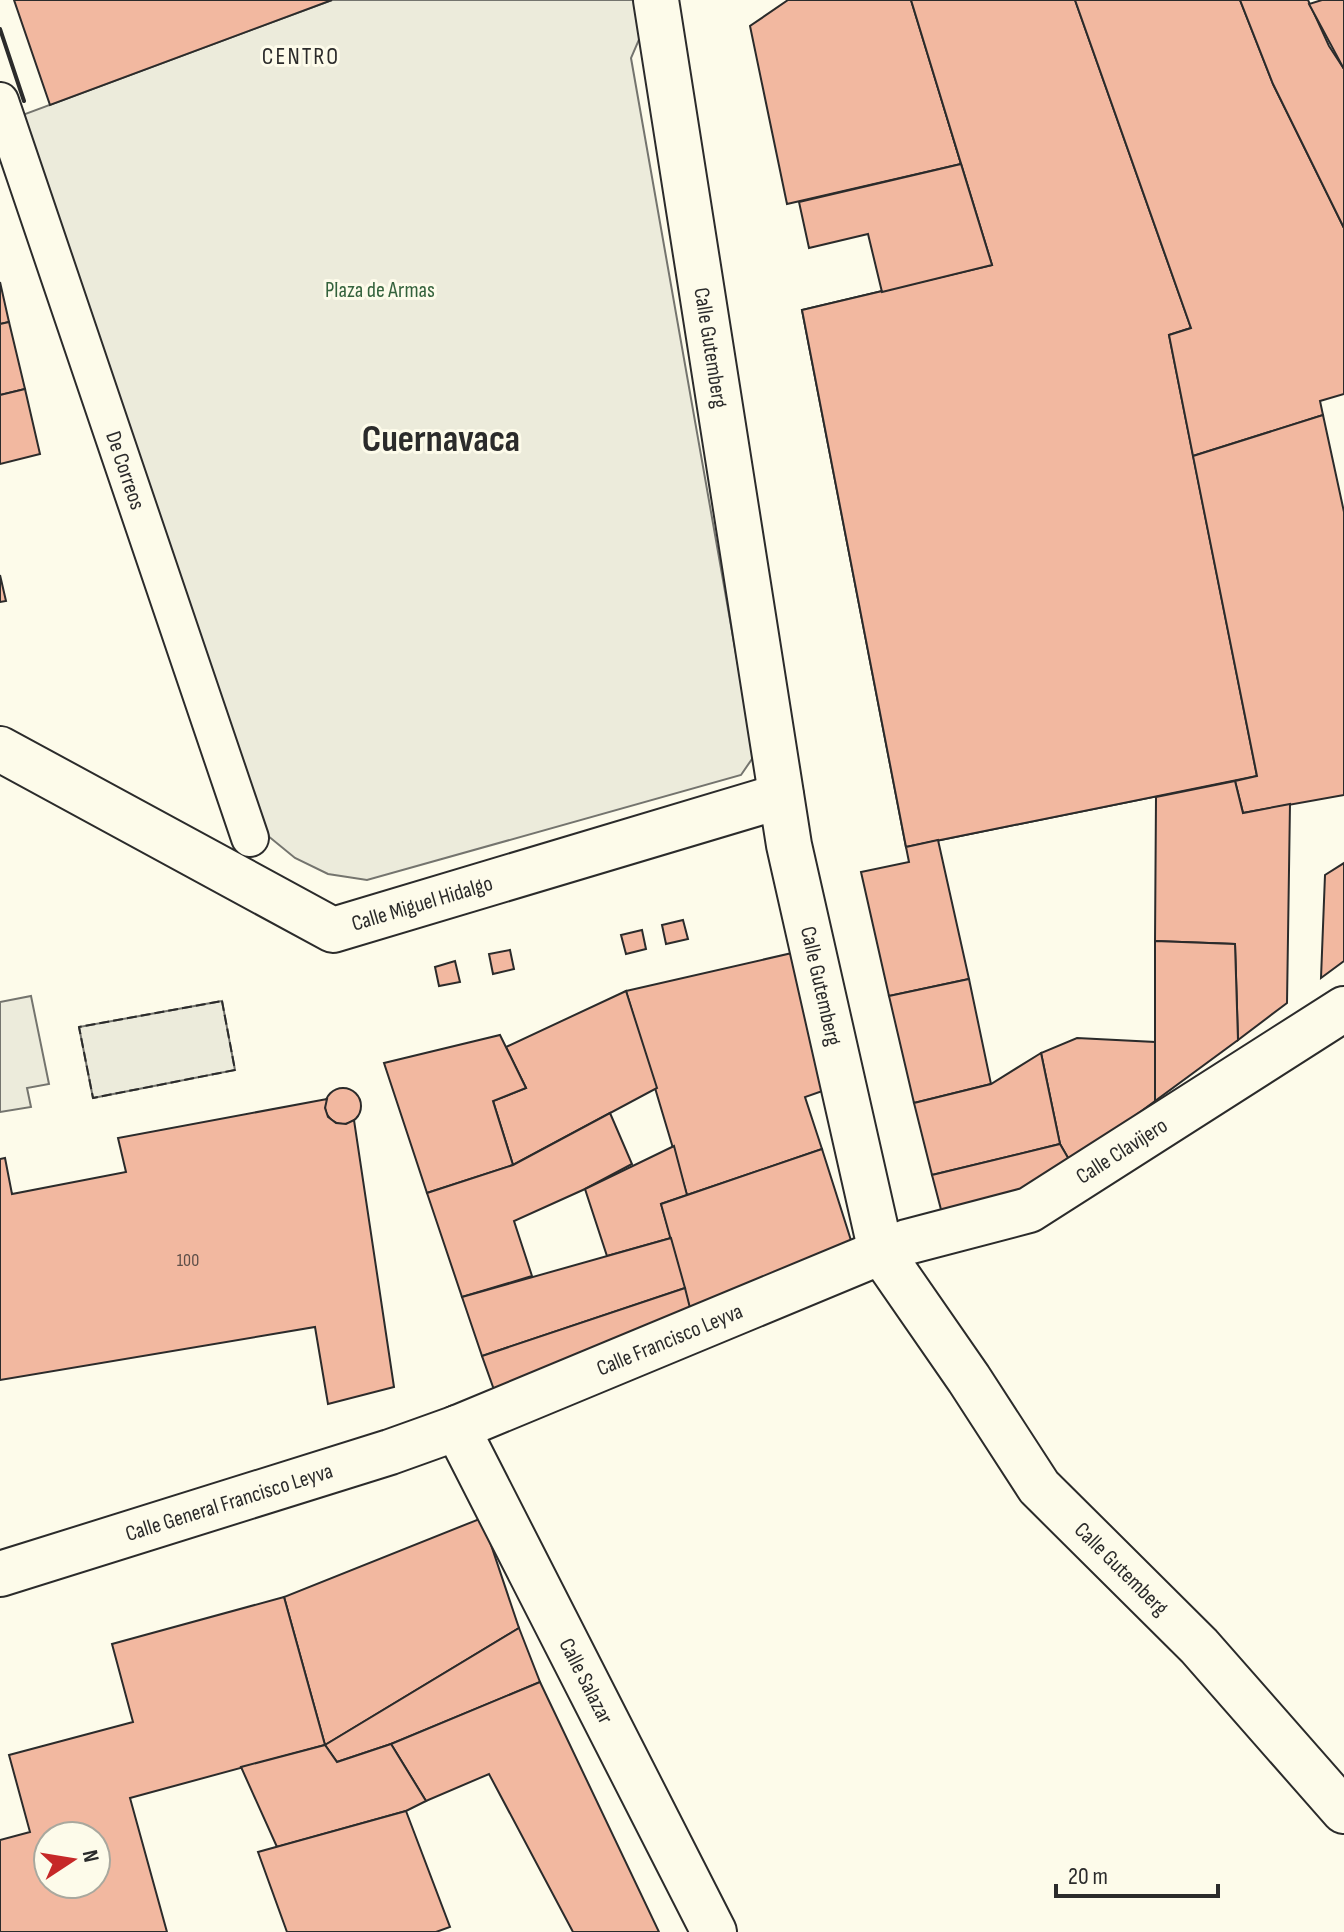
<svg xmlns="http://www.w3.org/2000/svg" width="1344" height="1932" font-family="'Sofia Sans Condensed',sans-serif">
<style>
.green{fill:#ecebdb;stroke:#74746e;stroke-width:2}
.building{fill:#f2b8a0;stroke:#2b2b2b;stroke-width:2;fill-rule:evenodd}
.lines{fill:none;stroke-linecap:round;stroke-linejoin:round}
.pedestrian-casing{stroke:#2b2b2b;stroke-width:40}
.minor-casing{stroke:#2b2b2b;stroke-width:48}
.tertiary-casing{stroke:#2b2b2b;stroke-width:48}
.pedestrian{stroke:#fdfbea;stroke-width:36}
.minor{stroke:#fdfbea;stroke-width:44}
.tertiary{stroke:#fdfbea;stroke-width:44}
.fence{stroke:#2b2b2b;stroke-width:2;stroke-dasharray:10 4;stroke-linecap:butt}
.wall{stroke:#2b2b2b;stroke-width:4}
.labels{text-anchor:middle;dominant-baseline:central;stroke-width:6;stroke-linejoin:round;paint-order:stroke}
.number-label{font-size:18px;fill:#5d4e48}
.park-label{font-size:22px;fill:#34623c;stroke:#fdfbea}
.street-label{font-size:22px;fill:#2b2b2b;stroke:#fdfbea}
.neighbourhood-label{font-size:24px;letter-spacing:2px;fill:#2b2b2b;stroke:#fdfbea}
.town-label{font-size:38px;font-weight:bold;fill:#2b2b2b;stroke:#fdfbea}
</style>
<rect width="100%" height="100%" fill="#fdfbea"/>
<g class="green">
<path d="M332,0h304l8,28 -13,30 123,698 -13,19 -374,105 -39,-6 -33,-16 -33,-27 -245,-714z"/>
<path d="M31,996l18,88 -22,4 4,19 -31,5v-110z"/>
<path d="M222,1001l13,69 -142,28 -14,-71z"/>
</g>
<g class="building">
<path d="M14,0h318l-282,105z"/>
<path d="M788,0h124l49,164 -174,40 -37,-178z"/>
<path d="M911,0h164l116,328 -22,7 88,441 -351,71 -104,-537 190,-45zM1097,462l47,231 -95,18 -13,-64 -112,22 -24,-116 113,-22 -10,-50z"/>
<path d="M911,0h164l116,328 -22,7 88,441 -351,71 -104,-537 190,-45z"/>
<path d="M1075,0h165l33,84 71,144v166l-24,7 3,14 -130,41 -24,-121 22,-7z"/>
<path d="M1240,0h68l21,46 15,23v159l-71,-144z"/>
<path d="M1322,0h22v69l-35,-65z"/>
<path d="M961,164l31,101 -110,27 -14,-58 -59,14 -10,-46z"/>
<path d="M0,282l9,40 -9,2z"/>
<path d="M9,322l16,67 -25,6v-71z"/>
<path d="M25,389l15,65 -40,10v-69z"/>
<path d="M1323,415l21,97v283l-101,18 -8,-32 22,-5 -64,-320z"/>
<path d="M0,575l6,26 -6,1z"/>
<path d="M1235,781l8,32 47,-9 -3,199 -49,37 -3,-96 -80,-3 1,-144z"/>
<path d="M938,840l31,139 -80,17 -28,-124 48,-10 -3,-15z"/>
<path d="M1344,863v98l-23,17 4,-103z"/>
<path d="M683,920l5,19 -22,5 -4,-19z"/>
<path d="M642,930l4,19 -20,5 -5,-19z"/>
<path d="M1155,941l80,3 3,96 -83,61z"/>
<path d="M510,950l4,19 -21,5 -4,-20z"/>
<path d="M792,953l36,136 -23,8 17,52 -135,46 -61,-204z"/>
<path d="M455,961l5,21 -21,4 -4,-19z"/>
<path d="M969,979l22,105 -77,19 -25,-107z"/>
<path d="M626,991l31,97 -144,77 -20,-64 33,-13 -20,-41z"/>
<path d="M500,1035l26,53 -33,13 20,64 -86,28 -43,-130z"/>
<path d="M1077,1038l78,4v59l-84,62 -11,-19 -19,-91z"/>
<path d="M1041,1053l19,91 -128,31 -18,-72 77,-19z"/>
<circle cx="343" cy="1106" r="18"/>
<path d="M327,1099l-2,9 3,9 8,6 10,1 8,-4 40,267 -66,17 -13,-77 -315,53v-221l5,-1 7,36 114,-22 -8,-34z"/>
<path d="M610,1113l22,51 -47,25 -71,32 18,55 -70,21 -35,-104 86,-28z"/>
<path d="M1060,1144l11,19 -52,39 -75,19 -12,-46z"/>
<path d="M674,1146l13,49 -26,9 10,34 -64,18 -22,-67z"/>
<path d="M822,1149l33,104 -162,67 -32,-116z"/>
<path d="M671,1238l14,50 -203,68 -20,-59z"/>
<path d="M685,1288l8,32 -195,81 -16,-45z"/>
<path d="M482,1518l37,110 -194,117 -41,-148z"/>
<path d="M284,1597l41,148 -195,53 37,134h-167v-92l30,-8 -21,-77 124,-33 -21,-78zM48,1836h48v48h-48z"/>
<path d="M519,1628l21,54 -149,62 -54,18 -12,-17z"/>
<path d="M540,1682l119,250h-86l-84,-158 -63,27 -35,-57z"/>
<path d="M391,1744l35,57 -20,10 -129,36 -36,-80 84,-22 12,17z"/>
<path d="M406,1811l44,116 -14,5h-149l-29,-80z"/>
</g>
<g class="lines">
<g class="pedestrian-casing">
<g id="pedestrian">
<path id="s1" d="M0,101l250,737"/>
</g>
</g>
<g class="minor-casing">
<g id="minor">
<path id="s2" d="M0,749l333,181 448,-134"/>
<path id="s3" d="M881,1252l26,-10 122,-32 315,-201"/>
</g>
</g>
<g class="tertiary-casing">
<g id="tertiary">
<path id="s4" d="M656,0l133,845 92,407 88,127 70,108 160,159 145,165"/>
<path id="s5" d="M457,1428l257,504"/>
<path id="s6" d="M0,1574l390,-122 67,-24 424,-176"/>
</g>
</g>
<use href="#pedestrian" class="pedestrian"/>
<use href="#minor" class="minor"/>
<use href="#tertiary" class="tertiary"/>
<path class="fence" d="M222,1001l13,69 -142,28 -14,-71z"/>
<path class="wall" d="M0,29l24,72"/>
</g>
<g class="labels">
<g class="number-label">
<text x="188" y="1260">100</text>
</g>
<g class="park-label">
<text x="380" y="290">Plaza de Armas</text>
</g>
<g class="street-label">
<text stroke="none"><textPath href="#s4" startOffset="352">Calle Gutemberg</textPath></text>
<text stroke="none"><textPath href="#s1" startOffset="390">De Correos</textPath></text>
<text stroke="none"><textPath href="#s2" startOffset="472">Calle Miguel Hidalgo</textPath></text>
<text stroke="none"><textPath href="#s4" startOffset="1000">Calle Gutemberg</textPath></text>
<text stroke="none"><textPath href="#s3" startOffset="264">Calle Clavijero</textPath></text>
<text stroke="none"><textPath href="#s6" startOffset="710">Calle Francisco Leyva</textPath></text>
<text stroke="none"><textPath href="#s6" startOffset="240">Calle General Francisco Leyva</textPath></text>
<text stroke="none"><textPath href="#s4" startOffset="1672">Calle Gutemberg</textPath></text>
<text stroke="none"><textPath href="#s5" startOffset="284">Calle Salazar</textPath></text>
</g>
<g class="neighbourhood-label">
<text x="301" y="56">CENTRO</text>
</g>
<g class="town-label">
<text x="441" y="439">Cuernavaca</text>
</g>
</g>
<g transform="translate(72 1860) rotate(78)"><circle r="38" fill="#fdfbea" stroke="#a9a89e" stroke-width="2"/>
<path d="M0-6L14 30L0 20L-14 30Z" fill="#c62828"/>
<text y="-12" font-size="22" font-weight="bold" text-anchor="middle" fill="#2b2b2b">N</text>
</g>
<path d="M1056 1884v12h162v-12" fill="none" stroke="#2b2b2b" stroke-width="4"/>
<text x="1068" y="1884" font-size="24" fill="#2b2b2b" stroke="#fdfbea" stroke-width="6" paint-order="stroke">20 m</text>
</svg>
